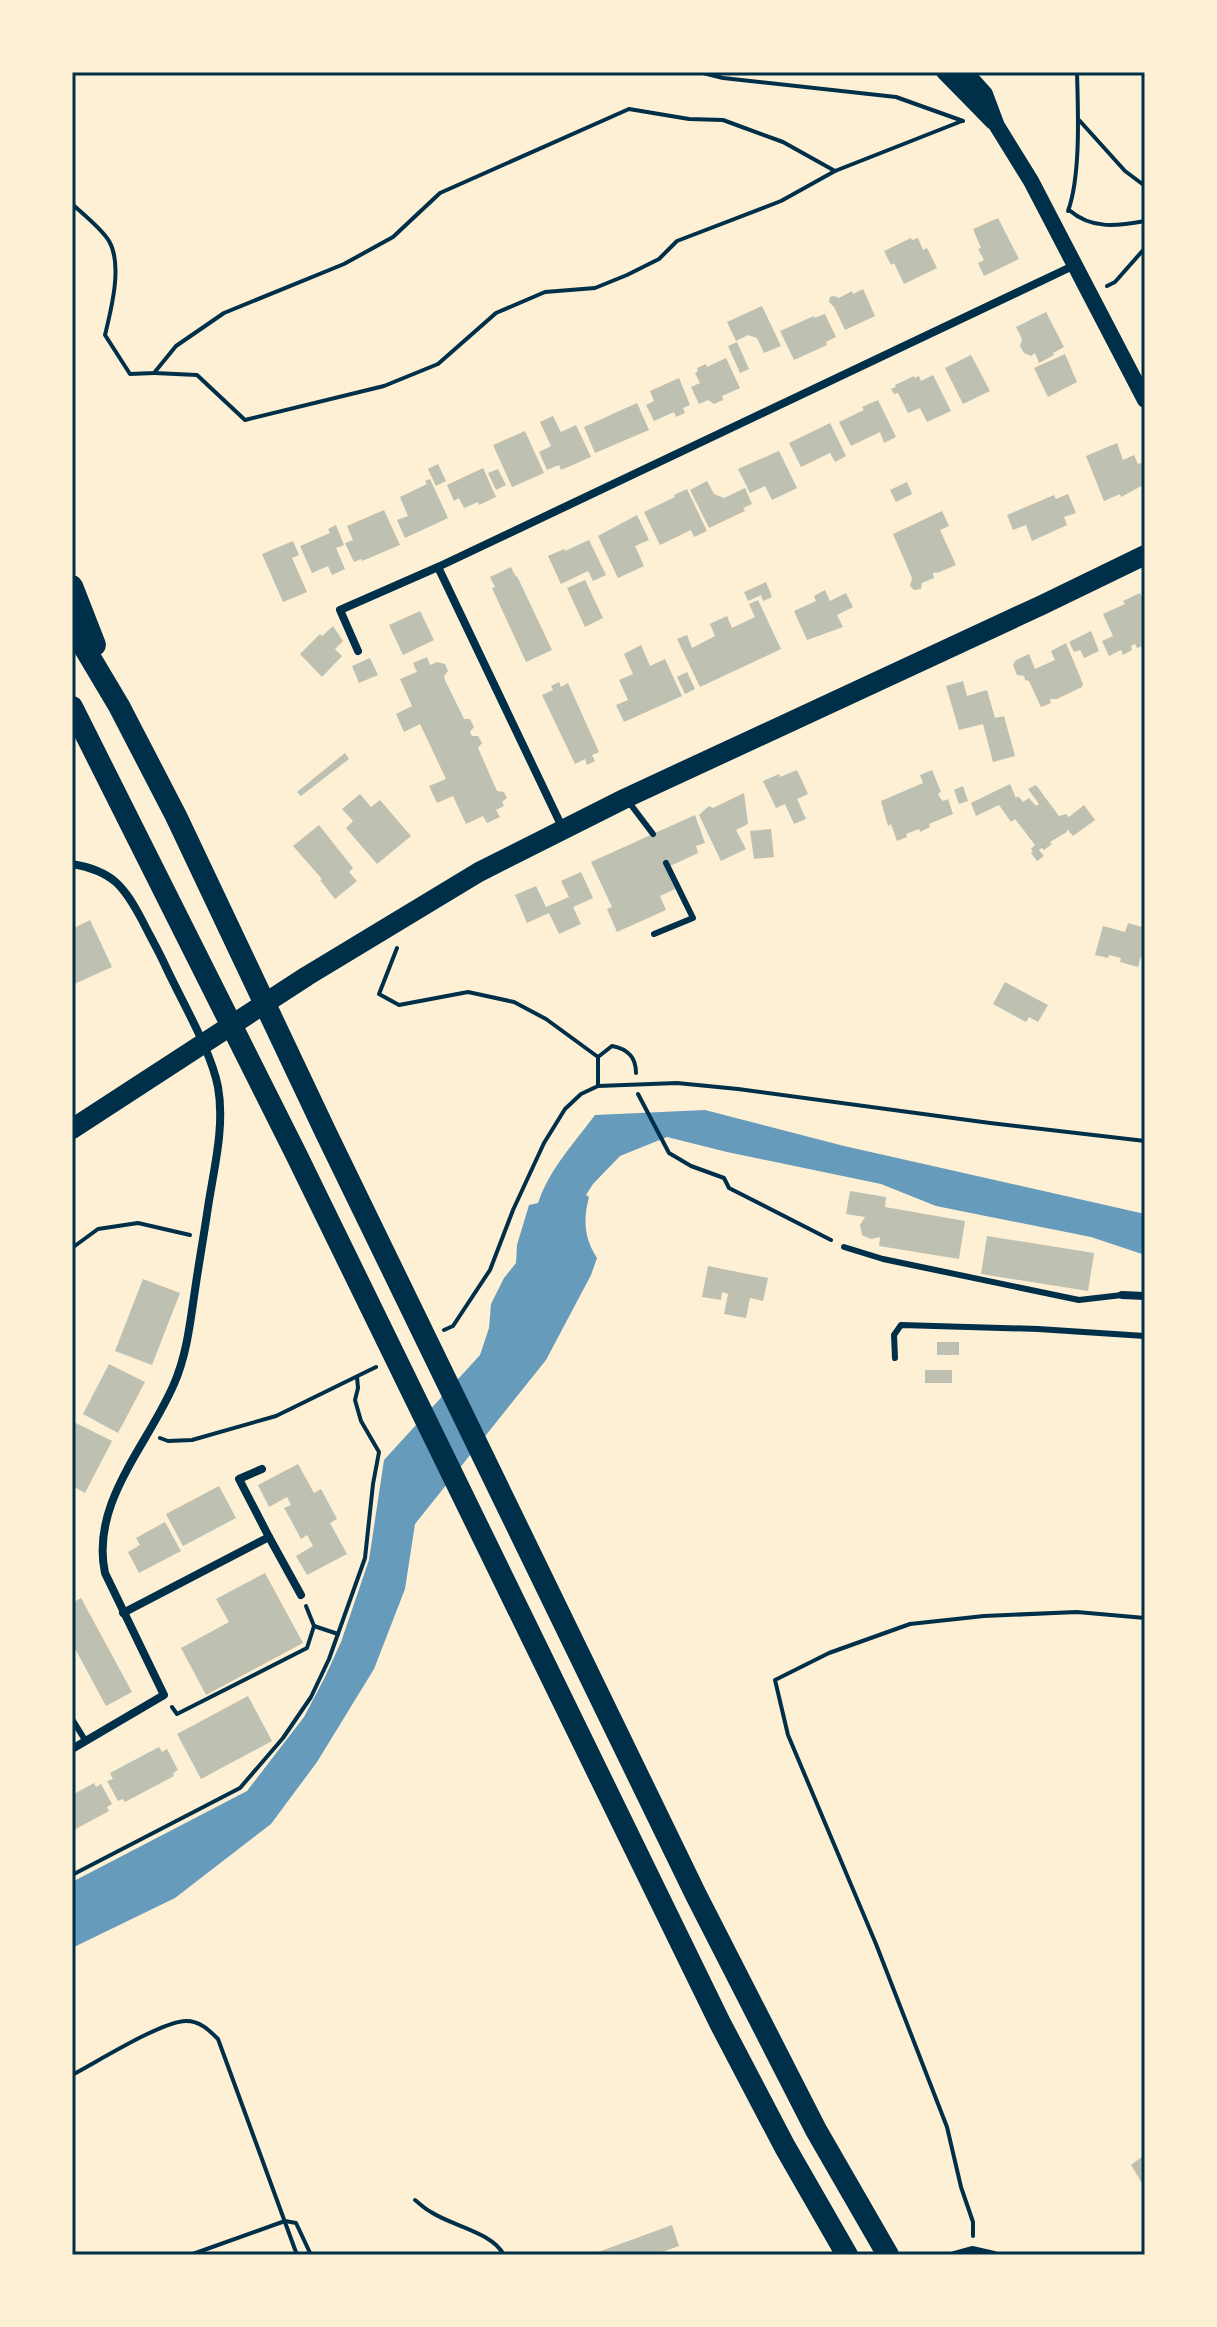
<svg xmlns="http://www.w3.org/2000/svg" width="1217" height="2327" font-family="Quicksand,sans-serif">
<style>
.water{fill:#669bbc}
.building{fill:#bec0b2}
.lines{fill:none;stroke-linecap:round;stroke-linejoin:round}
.path{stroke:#003049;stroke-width:4}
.service{stroke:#003049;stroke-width:6}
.minor{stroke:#003049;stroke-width:8}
.secondary{stroke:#003049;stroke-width:16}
.primary{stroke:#003049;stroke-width:20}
.trunk{stroke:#003049;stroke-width:22}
.neatline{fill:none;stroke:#003049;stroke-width:3}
</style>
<rect width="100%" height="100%" fill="#fdf0d5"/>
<path class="water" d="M705,1110l139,36 301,68v41l-54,-18 -155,-31 -55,-22 -154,-32 -60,-15 -47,19 -27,28 -7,11 3,2c-6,23 -5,41 8,61l-6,17 -45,85 -131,164 -10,65 -31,80 -57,93 -46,62 -96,74 -103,50v-66l175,-91 57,-74 21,-40 16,-35 28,-82 15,-100 96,-105 9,-27 2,-24 13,-26 12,-15 1,-18 12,-40 9,-2c11,-33 36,-60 57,-88z"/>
<g class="building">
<path d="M998,218l21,41 -35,17 -6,-13 6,-3 -6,-11 3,-1 -8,-19z"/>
<path d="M911,238l1,2 6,-2 5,12 4,-2 10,20 -33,16 -10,-21 -3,2 -7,-14z"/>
<path d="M863,289l12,27 -30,14 -11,-23 -5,-5 1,-5 4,-1 5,2 13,-7 1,3z"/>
<path d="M762,306l19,40 -17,7 -7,-15 -9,-3 -12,6 -9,-19z"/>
<path d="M1046,312l18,35 -11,6 1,2 -15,8 -4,-10 -4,3 -7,-3 -4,-7 2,-7 -6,-12z"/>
<path d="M825,314l11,23 -10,5 1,3 -33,15 -14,-29 34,-15v2z"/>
<path d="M737,342l12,27 -9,4 -12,-27z"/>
<path d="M1065,354l12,28 -29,15 -14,-29z"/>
<path d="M971,355l19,36 -27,13 -18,-36z"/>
<path d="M726,358l14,30 -18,8 1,4 -9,4 -6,-4 -9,4 -8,-17 9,-4 -5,-10 3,-2 -1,-3 9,-4 1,3z"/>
<path d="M933,375l18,36 -24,11 -7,-14 -12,5 -10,-20 -4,1 -3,-5 5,-2 -1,-2 19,-9 1,2 4,-2 2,5z"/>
<path d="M679,378l11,27 -7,3 2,5 -9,4 -2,-5 -20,9 -8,-16 8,-4 -4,-10z"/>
<path d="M878,400l18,37 -12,6 -4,-11 -29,14 -12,-24 25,-12 -2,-3z"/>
<path d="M637,403l12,27 -54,23 -11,-26z"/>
<path d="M553,416l8,16 15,-7 15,32 -30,13 -2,-5 -12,5 -8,-18 12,-6 -11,-24z"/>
<path d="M830,423l16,33 -11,6 -5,-9 -29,14 -12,-24z"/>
<path d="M525,431l19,42 -32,14 -19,-42z"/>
<path d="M1117,443l6,17 11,-5 4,9 3,-1 4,9 -2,4 2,8 -24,13 -1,-3 -16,7 -18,-45z"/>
<path d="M779,451l18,37 -25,12 -7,-14 -15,7 -12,-24z"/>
<path d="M438,464l8,17 -10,5 -8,-17z"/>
<path d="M483,468l13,29 -17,8 -1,-3 -14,6 -5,-10 -5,3 -7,-16z"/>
<path d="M498,469l8,16 -10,5 -8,-17z"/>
<path d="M430,479l18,39 -43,20 -8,-18 11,-4 -8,-19 27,-13 -2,-3z"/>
<path d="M707,481l7,13 10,4 21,-10 7,16 -9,4 2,3 -36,17 -19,-38z"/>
<path d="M907,482l5,12 -16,8 -6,-12z"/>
<path d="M687,489l20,42 -13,6 -3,-7 -31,15 -16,-33 31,-15 -1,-2z"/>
<path d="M1068,494l8,19 -12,4 3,8 -35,16 -6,-16 -13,5 -6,-15 47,-20 2,4z"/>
<path d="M384,510l16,35 -38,16 -1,-2 -7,3 -9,-19 8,-3 -6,-14z"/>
<path d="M942,511l7,15 -9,4 16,35 -19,8v-1l-4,1 1,5 -12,5 -1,6 -7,1 -4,-4 2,-8 -19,-44z"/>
<path d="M637,515l12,25 -14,6 9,20 -26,12 -20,-42z"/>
<path d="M336,525l8,20 -8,3 9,21 -13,6 -4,-9 -16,7 -12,-27 30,-13 -2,-4z"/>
<path d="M589,540l17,35 -13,6 -5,-10 -27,13 -13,-28 16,-7 1,2z"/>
<path d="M293,541l6,14 -7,3 15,34 -24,10 -21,-48z"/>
<path d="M511,567l5,10 1,-1 35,74 -26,12 -34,-74 3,-1 -5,-10z"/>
<path d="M585,580l18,38 -18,9 -18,-39z"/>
<path d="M766,582l6,15 -9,4 -2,-6 -13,6 -4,-9z"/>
<path d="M825,590l5,11 16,-8 7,14 -16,8 6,12 -36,13 -13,-29 22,-10 -2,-5z"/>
<path d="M1140,593l5,12 -4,2 4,10v22l-2,1 2,5 -8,3 -2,-4 -4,2 1,4 -9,5 -2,-5 -12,6 -7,-15 11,-5 -10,-22 22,-10 -2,-3z"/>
<path d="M758,600l23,49 -81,38 -23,-48 10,-4 5,13 23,-12 -5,-12 8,-4 9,-4 5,12 23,-11 -6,-13z"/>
<path d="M420,611l14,29 -31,15 -14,-30z"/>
<path d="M333,626l10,15 -8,8 7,7 -20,21 -22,-23 20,-20 2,2z"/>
<path d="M1091,631l8,20 -15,7 -4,-8 -6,2 -5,-10z"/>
<path d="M1066,643l17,41 -1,3 -25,12h-7l1,4 -10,4 -12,-26 -4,-1 -1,-4 -7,-1 -4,-10 3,-5 13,-6 6,15 20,-9 -4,-9z"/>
<path d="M641,645l9,21 15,-7 17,37 -58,26 -8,-17 12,-5 -9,-20 14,-6 -9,-20z"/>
<path d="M427,657l3,8 7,-3 8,2 3,7 -4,5 1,4 19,39h6l4,8 -4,5 2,4h6l4,7 -4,5 19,43 7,1 3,6 -5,4 2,4 -8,4 4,7 -13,6 -4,-7 -17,8 -13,-28 -16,7 -8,-17 17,-7 -26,-55 -16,8 -8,-18 16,-8 -12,-27 17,-7 -4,-9z"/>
<path d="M370,658l8,17 -19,8 -7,-17z"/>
<path d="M687,672l8,17 -10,5 -8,-17z"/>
<path d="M963,681l4,15 20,-6 8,28 9,-2 11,40 -22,6 -10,-38 -24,6 -13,-44z"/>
<path d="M559,682l2,5 7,-4 31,69 -7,3 3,6 -8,4 -2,-6 -10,5 -33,-69 11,-5 -2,-4z"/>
<path d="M345,753l4,6 -48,37 -4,-4z"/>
<path d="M797,770l11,24 -11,5 9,20 -12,5 -9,-20 -9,4 -13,-27 16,-7 1,3z"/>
<path d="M932,770l9,22 -3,1 2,5 3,3 5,-2 5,15 -24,10 1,3 -10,5 -1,-3 -13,5 1,3 -10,4 -6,-17 -3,2 -7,-25 42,-18 -3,-8z"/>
<path d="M1010,784l6,14 2,-2 5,6 6,-4 7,8 3,-2 -11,-15 8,-4 23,31 7,-2 3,3 15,-12 11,15 -22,16 -6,-7v3l-17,10 2,2 -8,6 -2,-2 -3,2 5,6 -7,5 -6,-8 2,-1 -2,-3 4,-4 -20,-26 -4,3 -12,-17 -23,11 -5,-13z"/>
<path d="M963,786l5,15 -9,3 -5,-14z"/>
<path d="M744,793l4,31 -12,6 10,19 -25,12 -22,-46 10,-9 4,2z"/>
<path d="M360,794l11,13 9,-7 31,36 -34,28 -31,-36 7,-7 -11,-12z"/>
<path d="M695,815l10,28 -9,3 2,7 -30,14 -4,-3 11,25 -15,7 6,14 -49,22 -10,-23 5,-2 -21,-45z"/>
<path d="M319,825l34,43 -4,4 8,9 -22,18 -15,-19 2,-1 -29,-33z"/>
<path d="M771,829l3,28 -20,2 -4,-28z"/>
<path d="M581,872l12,26 -20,9 8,17 -22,10 -10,-21 -22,10 -12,-28 21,-9 10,21 23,-10 -8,-16z"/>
<path d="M90,920l22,47 -40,18v-56z"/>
<path d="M1128,923l17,5v30l-4,-2 -3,11 -18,-5 1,-4 -12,-3 -1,3 -13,-3 8,-29 22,6z"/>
<path d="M1005,982l43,23 -10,17 -9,-5 -3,5 -33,-18z"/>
<path d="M850,1191l36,6 -1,10 80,14 -6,38 -80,-13 1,-9 -9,2 -9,-4 -2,-10 5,-8 -19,-3z"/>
<path d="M987,1236l107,17 -6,38 -107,-17z"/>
<path d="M708,1266l60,12 -5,23 -13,-3 -4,20 -22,-4 4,-20 -6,-2 -1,8 -19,-3z"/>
<path d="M143,1279l37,14 -28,72 -37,-14z"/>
<rect x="937" y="1342" width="22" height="13"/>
<path d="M109,1364l36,18 -27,51 -35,-19z"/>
<rect x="925" y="1370" width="27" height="13"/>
<path d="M76,1423l36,18 -27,52 -13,-7v-55z"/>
<path d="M298,1464l16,29 7,-4 16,30 -7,4 17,31 -40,21 -11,-19 17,-10 -6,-11 -6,4 -8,-15 -9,-16 7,-3 -4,-8 -18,10 -11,-22z"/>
<path d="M219,1486l17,32 -53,28 -17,-32z"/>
<path d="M165,1522l16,29 -42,22 -11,-21 12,-7 -4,-7z"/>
<path d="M265,1573l38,70 -97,52 -25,-47 48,-26 -13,-23z"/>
<path d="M81,1598l51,94 -26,14 -34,-63v-40z"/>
<path d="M248,1696l24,45 -71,38 -24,-45z"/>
<path d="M159,1747l3,5 5,-3 11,21 -5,3 1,3 -49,26 -2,-3 -5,2 -11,-20 6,-2 -3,-6z"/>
<path d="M94,1783l2,4 5,-3 11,20 -5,3 2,4 -37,20v-36z"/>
<path d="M1143,2156l2,2v30l-14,-23z"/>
<path d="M672,2225l7,21 -25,9h-64z"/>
</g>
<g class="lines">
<g class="path">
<path d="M699,72l24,6 173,19 67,24"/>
<path d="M1079,120l46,51 20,15"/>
<path d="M72,204c10,9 30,25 37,37 14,24 2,69 -4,94l25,39 24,-1 22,-27 48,-33 120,-49 49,-27 47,-44 189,-84 60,10 34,1 60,22 52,29"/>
<path d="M1069,210c23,20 49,16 76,11"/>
<path d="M1068,211c13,-36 10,-100 9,-139"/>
<path d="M1107,286l8,-4 30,-34"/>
<path d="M154,373l43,2 48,45 139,-34 54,-22 58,-51 49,-21 50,-4 32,-13 32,-16 18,-18 104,-40 54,-30 127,-50"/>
<path d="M397,948l-18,46 20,11 69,-13 46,10 32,17 52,38"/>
<path d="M598,1086v-29l14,-11c16,3 24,11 24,27"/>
<path d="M638,1094l31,59 22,13 33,12 5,10 102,52"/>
<path d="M72,1248l26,-19 40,-6 52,12"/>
<path d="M444,1330l9,-4 37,-56 23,-60 31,-67 21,-34 16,-15 17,-8 79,-3 61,6 252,34 155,18"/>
<path d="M160,1438l8,3 24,-1 84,-24 100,-49"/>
<path d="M314,1626l24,8"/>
<path d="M172,1707l5,7 130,-66 7,-22 -8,-20"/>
<path d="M72,1875l168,-87 43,-50 28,-41 18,-38 36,-101 8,-74 6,-32 -18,-31 -6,-21 3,-12 -1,-11"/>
<path d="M72,2075c25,-13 90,-54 114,-54 14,0 23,9 32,18l79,216"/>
<path d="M415,2200c5,4 10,9 16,12 21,14 61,20 73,43"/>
<path d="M973,2236v-14l-12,-35 -14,-60 -71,-183 -88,-209 -13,-55 54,-27 81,-29 74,-8 93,-4 68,6"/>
<path d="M190,2255l95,-34 11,2 15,32"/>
</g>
<g class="service">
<path d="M628,801l25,33"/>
<path d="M654,934l39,-16 -27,-55"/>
<path d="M844,1247l39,12 196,41 43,-5"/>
<path d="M895,1358l-1,-23 7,-10 137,4 107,7"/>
<path d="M72,1719l13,21"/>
</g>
<g class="minor">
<path d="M438,567l125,262"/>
<path d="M358,651l-18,-41 98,-43 637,-302"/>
<path d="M72,864c41,7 52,22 71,58 7,14 15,28 22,43 16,35 46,85 53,122 7,39 -4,81 -10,120 -4,28 -9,55 -13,83 -5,33 -8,64 -21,94 -26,61 -84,119 -69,189l59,122 -92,54"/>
<path d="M1122,1295l23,1"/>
<path d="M269,1537l32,58"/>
<path d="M123,1613l146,-76 -30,-58 23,-10"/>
<path d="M954,2255l18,-5 22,5"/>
</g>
<g class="secondary">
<path d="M944,72l49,50"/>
<path d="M965,72l20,22 12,32 34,55 114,219"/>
</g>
<path class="primary" d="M72,1129l235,-153 172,-104 147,-74 416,-193 103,-50"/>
<g class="trunk">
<path d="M72,586l23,59"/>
<path d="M72,627l47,79 57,110 150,317 370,762 120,235 72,125"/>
<path d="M72,707l224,447 424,869 65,124 62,108"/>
</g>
</g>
<rect width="1217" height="2327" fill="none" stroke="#fdf0d5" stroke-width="148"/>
<rect x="74" y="74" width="1069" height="2179" class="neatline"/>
</svg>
